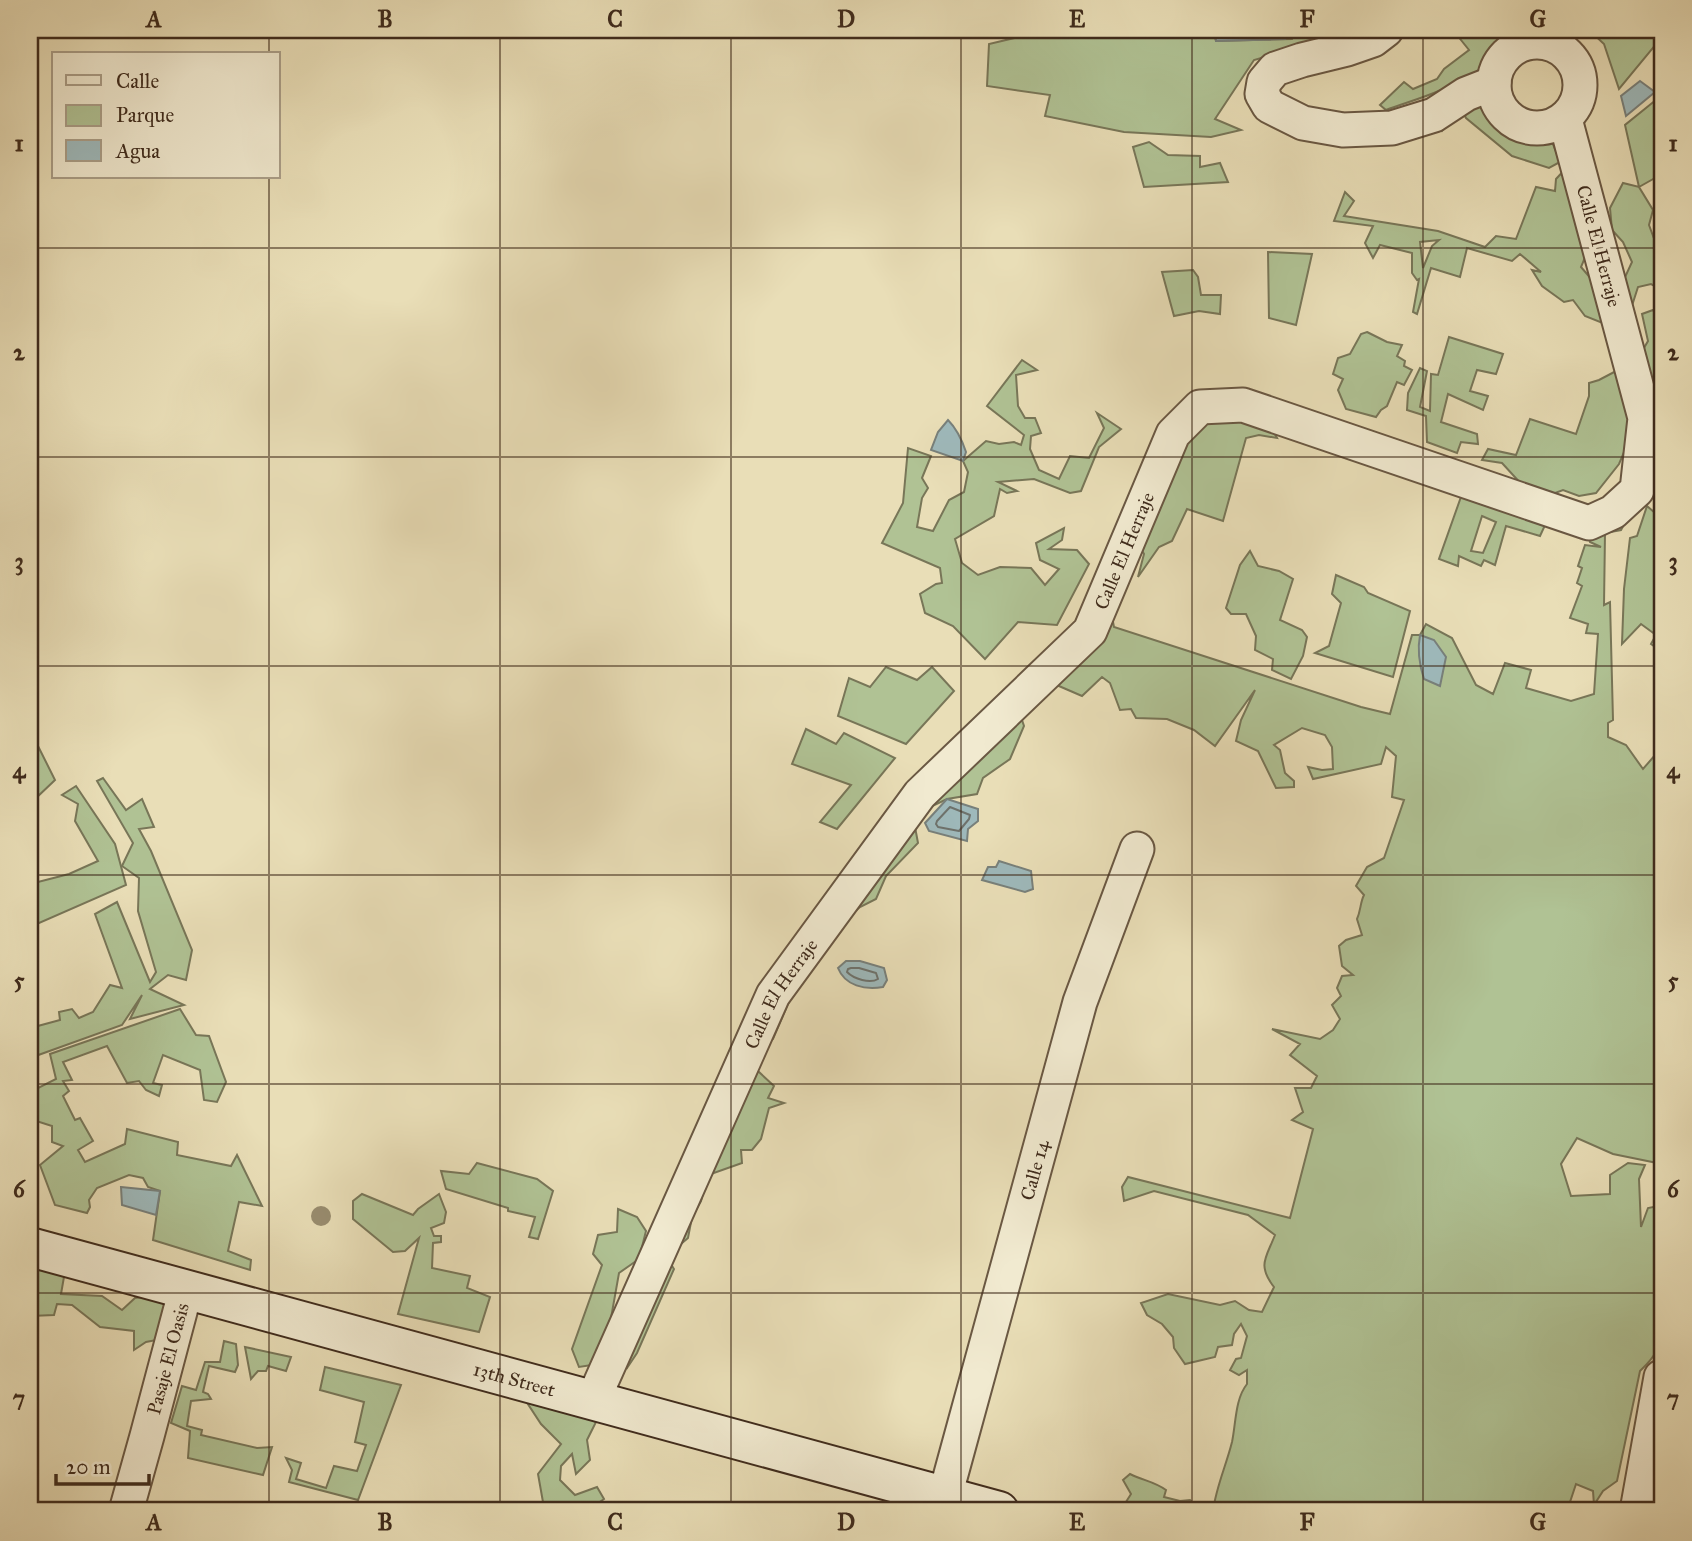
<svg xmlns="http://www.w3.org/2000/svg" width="1692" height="1541" font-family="'IM FELL Great Primer',serif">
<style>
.green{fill:#b0c294;stroke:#787658;stroke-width:2;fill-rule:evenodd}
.water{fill:#9eb9bb;stroke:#78807b;stroke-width:2}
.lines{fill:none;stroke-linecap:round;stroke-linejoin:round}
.shore{stroke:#6e726c;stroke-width:2}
.street-casing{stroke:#6a5843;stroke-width:37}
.secondary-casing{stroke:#3f2b1c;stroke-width:42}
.street{stroke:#f1ead0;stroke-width:33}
.secondary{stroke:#f1ead0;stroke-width:38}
.tree{fill:#988c6f}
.grid{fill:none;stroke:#3f2b1c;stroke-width:2;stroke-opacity:0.55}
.labels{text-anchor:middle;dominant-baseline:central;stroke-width:7;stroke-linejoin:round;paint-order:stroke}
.street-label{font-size:19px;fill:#3f2b1c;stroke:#f1ead0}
.neatline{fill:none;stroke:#3f2b1c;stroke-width:2.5}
.grid-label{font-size:23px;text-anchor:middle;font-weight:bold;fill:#3f2b1c}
</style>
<rect width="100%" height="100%" fill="#e9deb7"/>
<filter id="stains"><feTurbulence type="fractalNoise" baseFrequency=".00286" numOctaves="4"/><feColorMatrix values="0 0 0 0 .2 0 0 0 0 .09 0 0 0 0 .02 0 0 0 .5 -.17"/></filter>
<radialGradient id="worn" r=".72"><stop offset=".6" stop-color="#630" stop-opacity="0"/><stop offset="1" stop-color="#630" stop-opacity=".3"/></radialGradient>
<g class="green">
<path d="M1048,30h165l3,11 76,-2 4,-9h63l-105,30 -39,59 26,11 -30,7 -87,-5 -79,-16 5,-21 -63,-9 2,-42z"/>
<path d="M1453,30h54l-20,51 -40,19 -6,-10c-18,8 -36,13 -55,20l-6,-5 24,-23 9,7 24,-10 7,-10 25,-19z"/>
<path d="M1589,30h73v7l-43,52 -15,-45z"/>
<path d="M1662,95v79l-23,13 14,23 -4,15 7,19 -2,17 8,11v18l-11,-6 -13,3 -9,28 -9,-27 12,-26 -9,-20 -11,-12 -2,-22 13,-25 16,4 -14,-62z"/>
<path d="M1473,96l29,34 34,10 13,-6 11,28 -11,6 -37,-12 -46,-38 -4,-8 -20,21 -5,-8z"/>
<path d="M1149,142l19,13 32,1v11l20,-4 8,19 -84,5 -11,-40z"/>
<path d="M1568,166l23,77 -10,24 18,21 16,40 -30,-12 -12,-16 -9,2 -22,-16 -10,-16 9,2 -21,-18 -8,7 -45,-13 -7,29 -29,-9 -14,46 -4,-2 6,-33 -2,1 -5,-7v-20l-32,-8 -7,13 -8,-15 8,-17 -39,-5 11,-29 9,9 -10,15 94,15 47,16 11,-11 20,3 20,-52 19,4 1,-12zM1439,240l-7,6 -9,22 -3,-26z"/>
<path d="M1268,252l44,2 -16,71 -27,-7z"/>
<path d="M1193,270l5,7 3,18h20l-1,19 -21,-3 -25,5 -12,-44z"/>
<path d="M1653,310l9,11v53l-6,8v17l6,-4v51l-4,19 -9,10 -8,-122 7,-12 -6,-27z"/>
<path d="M1367,332l20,10 15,3 -5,11 8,5 -1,5 8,4 -8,15 -7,-3 -10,24 -6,4 -5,7 -30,-8 -8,-19 5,-11 -10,-5 5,-16 12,-4 11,-20z"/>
<path d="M1449,337l54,17 -7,20 -19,-4 -7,21 18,5 -5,14 -35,-16 -7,28 36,12 1,10 -17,-2 -4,11 -30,-11 -1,-26 -19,-6 1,-17 12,-25 7,3 -7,36 10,4 1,-37 7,1z"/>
<path d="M1022,360l15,10 -21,5 2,31 7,12h10l6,15 -10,3 -1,13 9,21 20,9 11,-23 19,2 15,-30 -7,-15 24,16 -22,18 -18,44 -11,2 -36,-14 -36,3 19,9 -10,2 -7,-4 -6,27 -39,23 7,24 16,12 22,-8 31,1 14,17 14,-16 -19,-9 -4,-17 28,-15 -2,12 -13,9 28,1 12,14 -32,61 -39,-3 -33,37 -32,-33 -28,-13 -5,-19 16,-10 6,-1 -2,-15 -58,-25 21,-40 5,-55 23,8 -9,22 6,10 -6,10 -5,29 16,4 16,-31 15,-8 4,-20 -5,-11 23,-20 13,3 15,-2 7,3 3,-10 -37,-29z"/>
<path d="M1618,370l19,52 -18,42 -23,29 -17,3 -16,-6 -24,9 -15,-12 -22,-24 -20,-3 6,-11 28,6 14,-36 46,15 13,-38v-13l10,-3z"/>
<path d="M1203,413l68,14 6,11 -18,-3 -13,3 -23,83 -36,-12 -15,32 -13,6 -21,30 6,-23 -9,-15z"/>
<path d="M1462,494l84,29 -6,13 -34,-10 -11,39 -11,-5 -3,6 -22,-10 -1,10 -19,-7zM1482,516l14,6 -13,31 -12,-2z"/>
<path d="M1647,506l15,13v133l-11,-8 5,-9 -15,-11 -19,20 2,-55 6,-51 7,-2z"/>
<path d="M1630,513l-9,17 -16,3 -1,72 6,-3 3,118 -5,3v14l18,8 17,24 19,-22v417l-49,-10 -36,-16 -16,26 10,32 39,-2v-19l18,-12 17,2 -6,14 2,48 7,-19 10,-2 4,3v24l-5,10 5,8v60l-6,4 6,7c0,23 -5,33 -22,49l-23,110 -14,10 -9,14 -1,-14 -17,-7 -9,27h-314l-15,-5 -9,5h-16c3,-24 13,-45 19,-69 4,-19 3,-43 15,-58v-14l-8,5 -9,-5 6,-11 5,-1 6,-22 -6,-12 -7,10 -2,11 -14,2 -3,10 -30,7 -11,-16 -1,-11 -11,-13 -15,-9 -6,-12 27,-9 52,11 15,-4 14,9 13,2 12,-25c-17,-22 -8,-29 1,-52l-27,-20 -94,-24 -30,10 -2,-14 6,-10 162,41 23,-89 -21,-9 11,-8 -8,-24h16l6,-12 -27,-21 10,-11 -28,-15 48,10 13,-9 7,-11 -8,-14 9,-9 -4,-8 5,-12 11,-1 -11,-9 -3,-20 7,-6 16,-5 -5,-16c4,-9 3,-16 7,-24l-8,-9 11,-19 17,-9 20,-58 -12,-3 4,-41 -10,-9 -5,17 -68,15 -5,-12 14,3 11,-1 -1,-22 -7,-12 -23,-7 -28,17 6,5 5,23 9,8v6l-18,1 -18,-37 -22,-10 5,-21 14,-30 -40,56 -21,-16 -27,-11 -31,-1 -5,-9 -11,1 -10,-27 -8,-6 -20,19 -30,-13 59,-71 3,15 247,80 29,7 22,-79h8l6,-11 26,14 24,47 17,9 12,-31 26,7 -5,18 45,13 23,-7 4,-60 -12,-1 2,-9 -18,-6 12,-32 -5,-3 5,-15 -4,-2 7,-21 16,2 -11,-5 -3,-14z"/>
<path d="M1250,551l8,15 21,5 14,8 -13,41 22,10 5,7 -4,19 -12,23 -19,-9 1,-11 -18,-9 1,-14 -10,-22h-15l-5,-6 14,-43z"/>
<path d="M1336,575l28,12 4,6 42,18 -17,66 -78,-24 14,-7 12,-43 -9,-9z"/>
<path d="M886,667l31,13 15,-13 22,24 -48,53 -68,-28 11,-38 21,9z"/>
<path d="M1020,714l4,12 -14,33 -27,19 -6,16 -30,5 -19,9 -13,19 3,16 -32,33 -10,23 -16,8 -21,18 -48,72 -18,42 -14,3 167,-245z"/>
<path d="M806,729l30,15 8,-11 51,25 -58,71 -17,-7 31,-37 -59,-21z"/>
<path d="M30,730l25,50 -20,19 -5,-20z"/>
<path d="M103,778l23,32 16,-11 12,28 -15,2 12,22 41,99 -6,30 -18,-5 -18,14 34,16 -54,14 12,-24 -20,30 -92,33v-39l4,8 26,-7 -1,-8 13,-3 7,9 14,-6 17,-27 12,3 -27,-74 22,-12 33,80 6,-10 -18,-61 1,-33 -17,-12 11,-23 -36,-62z"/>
<path d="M76,786l39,58 11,41 -96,42v-43l39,-10 29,-13 -23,-40 3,-17 -16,-9z"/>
<path d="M180,1009l16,26 13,1 17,46 -9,20 -13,-2 -4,-30 -37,-15 -10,28 9,2 -3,11 -13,-6 -7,-9 -12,2 -20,-37 -44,16 9,18 -9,1 6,10 -6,5 12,24 5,-2 13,23 -15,9 7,12 40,-18 2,-15 51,13 -1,13 54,11 6,-11 25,51 -23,-4 -11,49 23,9 -1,10 -97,-30 7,-49 -12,-4 -5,-9 -14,-3 -32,13 -8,12 1,7 -3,6 -32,-8 -15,-40 23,-19 -11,-4v-16l-22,-7v-27l26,-13 -6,-25z"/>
<path d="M746,1070l13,2 15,14 -6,12 16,5 -15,5 -8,31 -9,11h-11l1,13 -34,12 -7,26 -9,16 -4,21 -14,12 -5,11 5,8 -37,84 -10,15 -11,-9z"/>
<path d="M477,1163l60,16 16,12 -15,48 -9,-2 6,-20 -27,-6v-3l-62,-19 -5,-18 28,3z"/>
<path d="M362,1194l51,21 5,-6 21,-15 7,18 -2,11 -13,5 3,8h7v6l-8,1 -1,25 38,8 -3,12 23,9 -11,35 -81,-18 21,-76 -14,13 -12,1 -40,-33v-18z"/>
<path d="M618,1209l19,8 9,14 -7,28 -20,14 -11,62 -10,29 -19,3 -7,-18 30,-84 -9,-11 5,-19 19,-3z"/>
<path d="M41,1261l24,10 -4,23 41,2 20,14 13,-12 22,-3 12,12 -7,32 -16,3 -12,8v-19l-34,-4 -28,-22 -15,-1 -3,11 -23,1 -1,-34h5z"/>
<path d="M224,1341l12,3 2,21 -3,7 -26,-6 -6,26 5,2 3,5 -20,2 -4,25 15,4 -1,5 56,13 15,-1 -9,28 -75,-17 2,-27 -19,-8 11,-37 14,4 9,-28h15z"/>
<path d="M245,1347l46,10 -5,14 -18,-5 -2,5h-8l-7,8z"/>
<path d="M325,1367l76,18 -43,115 -69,-18 3,-12 -6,-12 15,5 -5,16 30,9 8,-22 23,5 9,-26 -11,-3 9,-40 -44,-12z"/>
<path d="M524,1398l48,12 24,12 -9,18 3,20 -14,14 -4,-20 -11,12 -1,14 15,15 22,-8 7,12 -17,12h-46l2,-9 -5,-28 23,-30 -20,-20z"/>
<path d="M1130,1474c14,7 23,7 36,16l-2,7 16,4 10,-1 10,11h-51l-25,-6 7,-11 -8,-14z"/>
</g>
<g class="water">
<path d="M1215,30h68l2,9 -69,2z"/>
<path d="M1640,81l15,11 -29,24 -5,-20z"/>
<path d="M948,420c9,9 14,20 18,32l-3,9 -32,-11 7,-18z"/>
<path d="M1420,635l14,5 12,17 -6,29 -16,-7c-5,-15 -7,-28 -4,-44z"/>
<path d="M947,799l31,10v12l-10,8 -1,12 -38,-10 -4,-8z"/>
<path d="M999,861l32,10 2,18 -8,3 -43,-12 6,-13h8z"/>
<path d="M846,961h14l24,7 3,12 -4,7c-18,3 -38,-1 -45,-19z"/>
<path d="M121,1187l39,4 -4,24 -34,-10z"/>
</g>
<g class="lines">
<g class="shore">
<path d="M950,807l20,8 -1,4 -10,12 -21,-4 -2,-3 1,-3z"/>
<path d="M851,968h8l17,5 2,6c-8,5 -24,0 -31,-7l1,-3z"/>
</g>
<g class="street-casing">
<g id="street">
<path d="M1386,30l-13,10 -26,9 -45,11 -27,9 -11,13 -2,12 7,12 34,17 40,7 49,-2 42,-13 32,-21 28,-11"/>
<circle cx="1537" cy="85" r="43"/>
<path id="s1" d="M593,1400l180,-405 147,-201 170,-163 83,-197 27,-27 43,-2 346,118 24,-11 24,-22 8,-72 -80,-299"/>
<path id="s2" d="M945,1496l135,-494 57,-153"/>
<path id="s3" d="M126,1511l21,-75 39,-147"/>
<path d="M1637,1511l24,-134"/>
</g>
</g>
<g class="secondary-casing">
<g id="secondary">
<path id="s4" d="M30,1247l969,264"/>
</g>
</g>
<use href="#street" class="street"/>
<use href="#secondary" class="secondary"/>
</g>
<circle class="tree" cx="321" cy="1216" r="10"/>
<path class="grid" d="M269,30v24M500,30v1481M731,30v1481M961,30v1481M1192,30v1481M1423,30v1481M269,177v1334M30,248h1632M30,457h1632M30,666h1632M30,875h1632M30,1084h1632M30,1293h1632"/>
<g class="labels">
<g class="street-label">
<text transform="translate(1599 246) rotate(75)">Calle El Herraje</text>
<text stroke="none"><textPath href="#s1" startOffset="1015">Calle El Herraje</textPath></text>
<text stroke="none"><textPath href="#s1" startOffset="448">Calle El Herraje</textPath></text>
<text stroke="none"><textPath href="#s2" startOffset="338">Calle 14</textPath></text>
<text stroke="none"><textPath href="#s3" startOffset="158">Pasaje El Oasis</textPath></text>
<text stroke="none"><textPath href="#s4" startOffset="502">13th Street</textPath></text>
</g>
</g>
<rect width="1692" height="1541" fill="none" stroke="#e9deb7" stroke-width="77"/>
<rect x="52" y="52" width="228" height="126" fill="#f1ead0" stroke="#aa9e88" stroke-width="2"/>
<rect x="66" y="75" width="35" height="10" fill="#f1ead0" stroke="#aa9e88" stroke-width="2"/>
<text x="116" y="88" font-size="21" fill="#3f2b1c">Calle</text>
<rect x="66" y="105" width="35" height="21" fill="#b0c294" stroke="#aa9e88" stroke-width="2"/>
<text x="116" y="122" font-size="21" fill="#3f2b1c">Parque</text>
<rect x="66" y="140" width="35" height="21" fill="#9eb9bb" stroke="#aa9e88" stroke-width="2"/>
<text x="116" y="158" font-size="21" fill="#3f2b1c">Agua</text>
<path d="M56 1474v10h93v-10" fill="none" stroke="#3f2b1c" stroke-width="3.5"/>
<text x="66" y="1474" font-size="21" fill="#3f2b1c" stroke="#f1ead0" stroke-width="5" paint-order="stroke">20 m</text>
<rect x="38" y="38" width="1616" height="1464" class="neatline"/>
<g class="grid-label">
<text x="154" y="27">A</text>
<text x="385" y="27">B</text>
<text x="615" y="27">C</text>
<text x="846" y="27">D</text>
<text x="1077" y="27">E</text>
<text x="1307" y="27">F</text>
<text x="1538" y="27">G</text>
<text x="19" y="151">1</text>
<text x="1673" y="151">1</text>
<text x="19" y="360">2</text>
<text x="1673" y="360">2</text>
<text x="19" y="569">3</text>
<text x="1673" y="569">3</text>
<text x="19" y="778">4</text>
<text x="1673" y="778">4</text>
<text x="19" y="988">5</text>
<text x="1673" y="988">5</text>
<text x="19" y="1197">6</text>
<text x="1673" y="1197">6</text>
<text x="19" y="1406">7</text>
<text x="1673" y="1406">7</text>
<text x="154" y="1530">A</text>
<text x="385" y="1530">B</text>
<text x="615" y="1530">C</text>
<text x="846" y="1530">D</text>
<text x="1077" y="1530">E</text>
<text x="1307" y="1530">F</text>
<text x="1538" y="1530">G</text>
</g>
<rect width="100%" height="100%" filter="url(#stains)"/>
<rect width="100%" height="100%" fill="url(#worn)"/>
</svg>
